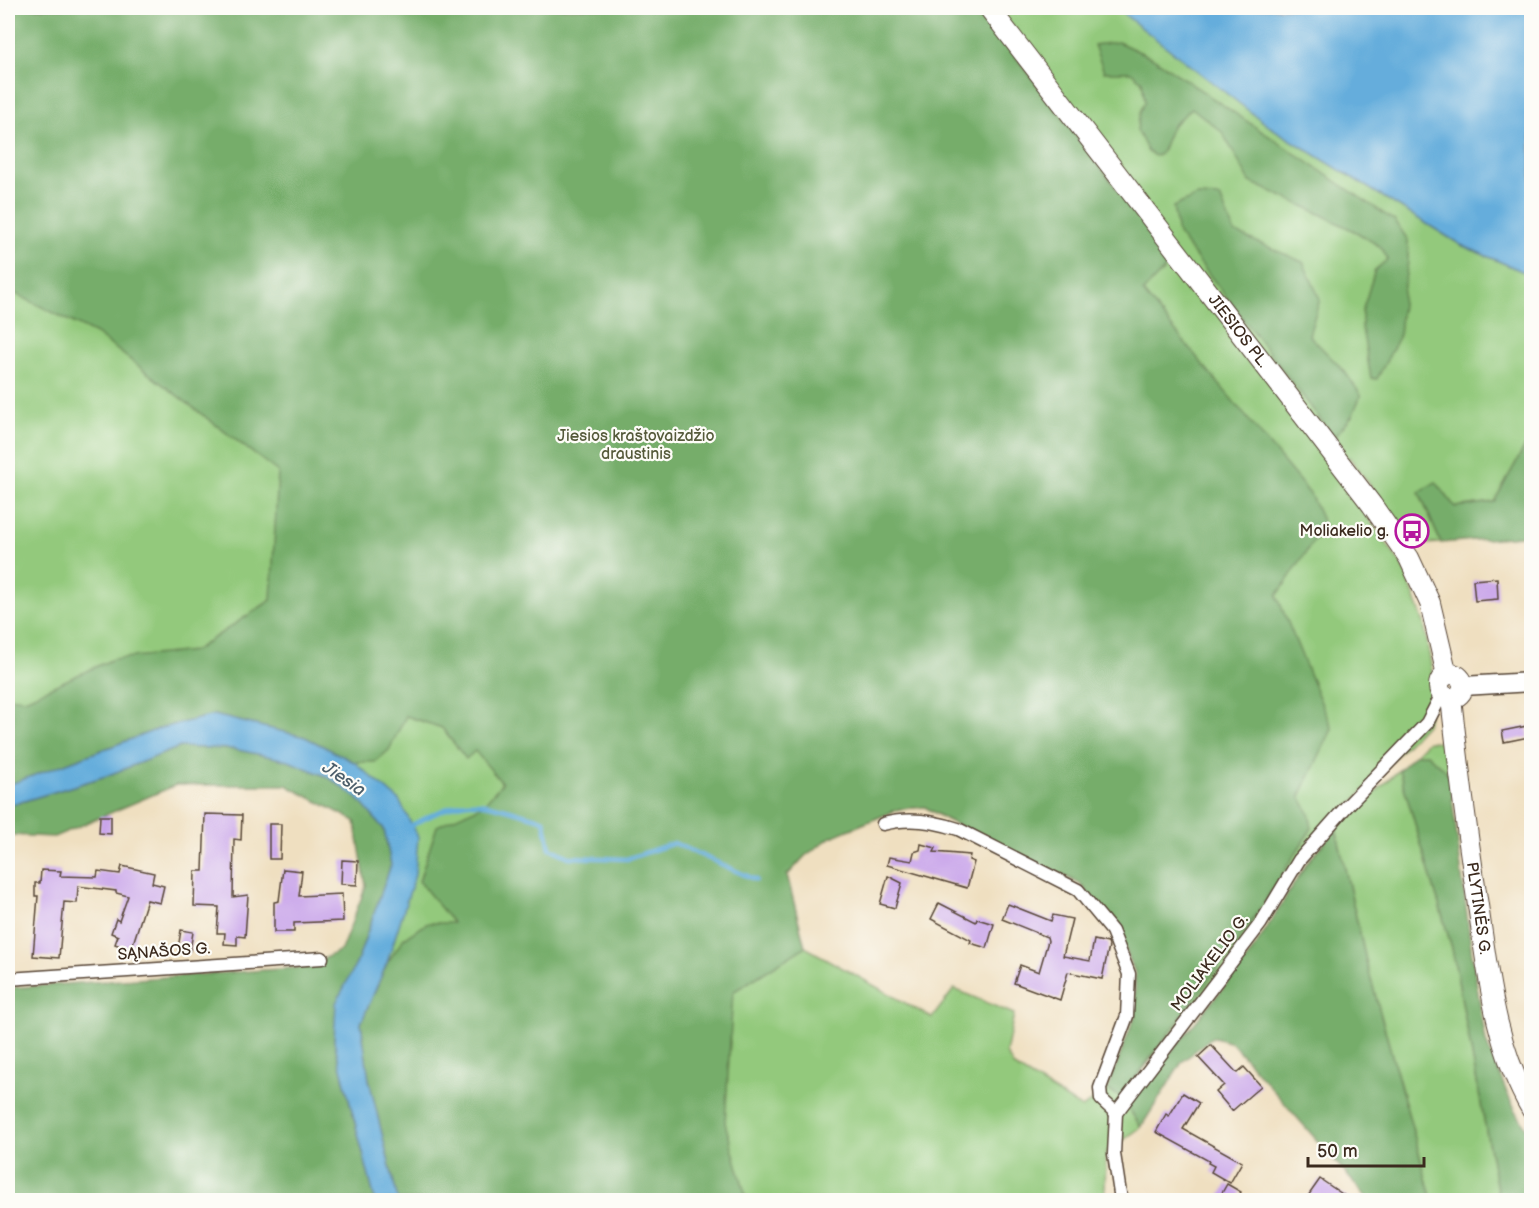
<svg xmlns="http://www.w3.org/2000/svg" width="1539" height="1208" font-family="'Balsamiq Sans',sans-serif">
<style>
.green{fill:#93c97b;stroke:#677a4c;stroke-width:1.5;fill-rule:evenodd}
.forest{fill:#76ad6b;stroke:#586c44;stroke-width:1.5}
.water{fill:#65addc;stroke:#506c7d;stroke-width:1.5}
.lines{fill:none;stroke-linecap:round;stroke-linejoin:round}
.stream{stroke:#65addc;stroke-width:4.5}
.building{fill:#c9a5ea}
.street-casing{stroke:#564536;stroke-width:15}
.secondary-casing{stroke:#564536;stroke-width:21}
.primary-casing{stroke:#564536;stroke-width:22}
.street{stroke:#fff;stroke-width:12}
.secondary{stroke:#fff;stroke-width:18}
.primary{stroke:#fff;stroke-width:20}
.labels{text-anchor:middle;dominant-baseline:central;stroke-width:4.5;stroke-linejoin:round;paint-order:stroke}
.street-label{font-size:16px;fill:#3b2a1e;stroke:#fdfcf7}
.park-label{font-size:16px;fill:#555a3a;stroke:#fdfcf7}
.poi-label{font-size:16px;fill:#3b2a1e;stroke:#fdfcf7;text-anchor:end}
.water-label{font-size:18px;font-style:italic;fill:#4c5e6a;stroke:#fdfcf7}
</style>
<rect width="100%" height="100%" fill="#fdfcf7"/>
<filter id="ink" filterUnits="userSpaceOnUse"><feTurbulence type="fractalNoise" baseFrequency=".0167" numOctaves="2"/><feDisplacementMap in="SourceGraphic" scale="12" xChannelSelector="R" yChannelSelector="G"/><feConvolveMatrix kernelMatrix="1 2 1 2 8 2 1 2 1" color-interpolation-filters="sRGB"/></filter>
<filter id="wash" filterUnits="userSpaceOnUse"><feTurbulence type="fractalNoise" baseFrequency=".008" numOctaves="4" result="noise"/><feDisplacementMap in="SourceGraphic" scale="24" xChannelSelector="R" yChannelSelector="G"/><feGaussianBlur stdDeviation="1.35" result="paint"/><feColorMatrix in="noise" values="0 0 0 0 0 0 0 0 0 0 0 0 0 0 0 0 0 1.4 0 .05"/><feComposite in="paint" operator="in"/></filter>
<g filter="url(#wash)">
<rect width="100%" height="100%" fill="#efdfc0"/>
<g class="green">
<path d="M8,8h1110l7,7 145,112 191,118 70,30v154l-4,14 -33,59 -39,5 -19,-25 -17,11 22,50 -19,1 -13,-21 -9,-1 -7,-6 -44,-59 -10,20 65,91 20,55 8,48v28l-5,24 -128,137 -38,63 -140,174 20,30 -35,26 -1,38 3,9h-727l-34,-148 58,-197 -87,-94 -122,-25 -188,59zM925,807l22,13 133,64 37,44 18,45v43l-28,74 -25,18 -68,-41 -8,-14 8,-39 -60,-25 -22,29 -127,-71 -18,-71 18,-20 26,-19 68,-28z"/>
<path d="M1428,741l18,1 3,32 -22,-20h-12z"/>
<path d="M1399,770l53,178 47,252h-67l-65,-235 -31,-136z"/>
</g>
<g class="forest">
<path d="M8,8h970l194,253 -29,31 167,202 14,31 -47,71 55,133 -32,67 9,17 3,15 -67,104 -124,165 -14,-7 28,-74v-43l-18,-45 -37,-45 -133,-63 -22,-13 -26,2 -68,28 -26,19 -18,19 18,72 -72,45 -8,131 22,77h-349l-29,-120 -8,-57 26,-60 17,-25 24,-15h25l-34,-42 18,-55 46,-21 19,-22 -27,-32 -9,8 -24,-31 -36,-12 -17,34 -14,12h-21l-49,-25 -91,-22 -53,13 -153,57v-88l17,2 88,-40 81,-8 77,-51 7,-128 -182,-138 -88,-44z"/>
<path d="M1118,42l35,16 242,163 13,19v22l-5,30 -4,45 -22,42 -6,-1 -9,-50v-16l13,-42 13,-11 -7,-12 -23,-14 -44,-22 -64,-29 -28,-50 -30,-24 -20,18 -11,28 -6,2 -7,-4 -11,-22 3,-18 5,-10 -3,-21 -11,-9h-27l-10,-27z"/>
<path d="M1197,196l23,1 14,35 69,30 17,37 -11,36 36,37 16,23 -9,21 -18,21 -156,-203 -5,-27z"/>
<path d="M1531,429v106l-90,8 -22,-51 17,-10 19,25 39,-5 33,-59z"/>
<path d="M180,747l53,2 53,11 42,17 29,21 27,31 7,36 -34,97 -20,41 -3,38 41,159h-367v-212l299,-21 34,-17 25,-64 -11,-65 -69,-36h-110l-122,52 -46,-2v-29l98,-30z"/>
<path d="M1415,754h12l22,20 23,181 14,87 24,58 21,37v63h-32l-47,-252 -53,-178z"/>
<path d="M1336,829l31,136 65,235h-63l-137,-157 -20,-6 -30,25 -41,65 -14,-21 123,-151 57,-92z"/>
</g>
<g class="water">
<path d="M1118,8h413v267l-70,-30 -191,-118 -145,-112z"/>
<path d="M214,715l91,22 49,25 45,38 19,37 -3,38 -28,88 -26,60 8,57 29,120h-23l-41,-159 2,-38 21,-41 34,-97 -7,-36 -27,-31 -29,-21 -42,-17 -53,-11 -53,-2 -74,29 -98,30v-21l153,-57z"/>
</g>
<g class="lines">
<path class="stream" d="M407,828c16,-9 43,-23 60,-25 20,-2 57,12 77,17l6,28 19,9 58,2 47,-16 82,37"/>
</g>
<g id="blocks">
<g class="building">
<path d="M1497,578l1,21 -23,2 -2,-21z"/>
<path d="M1527,726l2,11 -25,5 -2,-11z"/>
<path d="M205,814l37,1 -1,25 -7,-1 -1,58 15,-2 -3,42 -8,-1v9l-13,-1 1,-11h-8l2,-26 -25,-1 1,-35h8z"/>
<path d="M100,816h11v18l-12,-1z"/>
<path d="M269,824h12l-1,35h-11z"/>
<path d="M921,844l15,4 -2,4 36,3 -1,5 5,2 -7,26 -80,-23 2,-8 23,4 2,-9 6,-2z"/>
<path d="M342,860l16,1 -1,24 -16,-1z"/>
<path d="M122,866l32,7 -2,10 12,3 -4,17 -13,-3 -16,50 -16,-6 3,-8 -7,-3 5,-14 3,2 9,-25 -12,-3v-2l-38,-5 -1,17 -13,-1 -5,56 -26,-2 5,-60h-3v-13h5l1,-13 20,1 -1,5 37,1 1,-6 22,3z"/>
<path d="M283,869l19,2 -3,25 43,-2 1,27 -49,2v9h-20v-30l5,-1z"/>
<path d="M888,876l14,7 -7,25 -15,-4z"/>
<path d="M939,903l37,19 1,-3 17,5 -7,24 -17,-5 1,-3 -40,-21z"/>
<path d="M1008,904l43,17 2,-6 19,4 -9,37 27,5 4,-21 14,3 1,3 -7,33 -34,-7 -8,28 -46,-17 6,-18 19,7 9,-31 -1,-4 -45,-18z"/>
<path d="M181,930l12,2 -3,19 -12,-2z"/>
<path d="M1211,1045l26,28 7,-6 17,19 -29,25 -16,-19 8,-7 -26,-28z"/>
<path d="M1183,1093l16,10 -16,26 59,33 -12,21 -19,-11 3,-6 -6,-3 1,-2 -53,-29 10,-18 3,2z"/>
<path d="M1320,1179l31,21h-36l-7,-4z"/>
<path d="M1227,1184l14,8 -4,8h-19z"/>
</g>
</g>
</g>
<g filter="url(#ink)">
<use href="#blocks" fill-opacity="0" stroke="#564536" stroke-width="1.5"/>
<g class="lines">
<g class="street-casing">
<g id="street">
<path d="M883,824c25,-7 51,-3 75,5l120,61 34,41 17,43 -2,42 -27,72 1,11 15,14"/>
<path d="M8,979l314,-21"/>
<path d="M1121,1200l-7,-46 2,-41 145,-190 38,-63 47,-53 81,-84 15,-29"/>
</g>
</g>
<g class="secondary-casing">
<path id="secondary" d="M1463,686l69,-4"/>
</g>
<g class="primary-casing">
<g id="primary">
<path id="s1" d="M989,8l288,373 95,124 37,53 21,45 17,72"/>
<circle cx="1451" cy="686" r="12"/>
<path id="s2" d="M1451,698c8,72 17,143 28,214 10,69 17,137 53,198"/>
</g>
</g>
<use href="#street" class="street"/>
<use href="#secondary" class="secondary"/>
<use href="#primary" class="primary"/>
</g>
</g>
<defs>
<g id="bus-ring" transform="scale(1.725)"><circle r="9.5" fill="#fdfcf7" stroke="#b5179e" stroke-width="1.5"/><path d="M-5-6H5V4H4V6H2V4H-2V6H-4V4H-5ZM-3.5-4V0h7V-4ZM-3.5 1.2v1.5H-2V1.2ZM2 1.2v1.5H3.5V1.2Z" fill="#b5179e"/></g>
</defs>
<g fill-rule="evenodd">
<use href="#bus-ring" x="1412" y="531"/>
</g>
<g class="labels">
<g class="street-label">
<text stroke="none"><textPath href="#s1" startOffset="408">JIESIOS PL.</textPath></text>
<text stroke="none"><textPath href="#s2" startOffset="212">PLYTINĖS G.</textPath></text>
<text transform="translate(164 952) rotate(-4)">SĄNAŠOS G.</text>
<text transform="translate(1210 963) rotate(-53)">MOLIAKELIO G.</text>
</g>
<g class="park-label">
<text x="636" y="436">Jiesios kraštovaizdžio<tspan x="636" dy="18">draustinis</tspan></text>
</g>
<g class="poi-label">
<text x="1389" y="531">Moliakelio g.</text>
</g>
<g class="water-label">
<text transform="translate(344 779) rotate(34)">Jiesia</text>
</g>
</g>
<rect width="1539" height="1208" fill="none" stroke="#fdfcf7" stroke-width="30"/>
<path d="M1308 1157v9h116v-9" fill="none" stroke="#3b2a1e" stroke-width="3"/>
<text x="1317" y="1157" font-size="18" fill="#3b2a1e" stroke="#fdfcf7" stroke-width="4.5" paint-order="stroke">50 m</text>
</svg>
